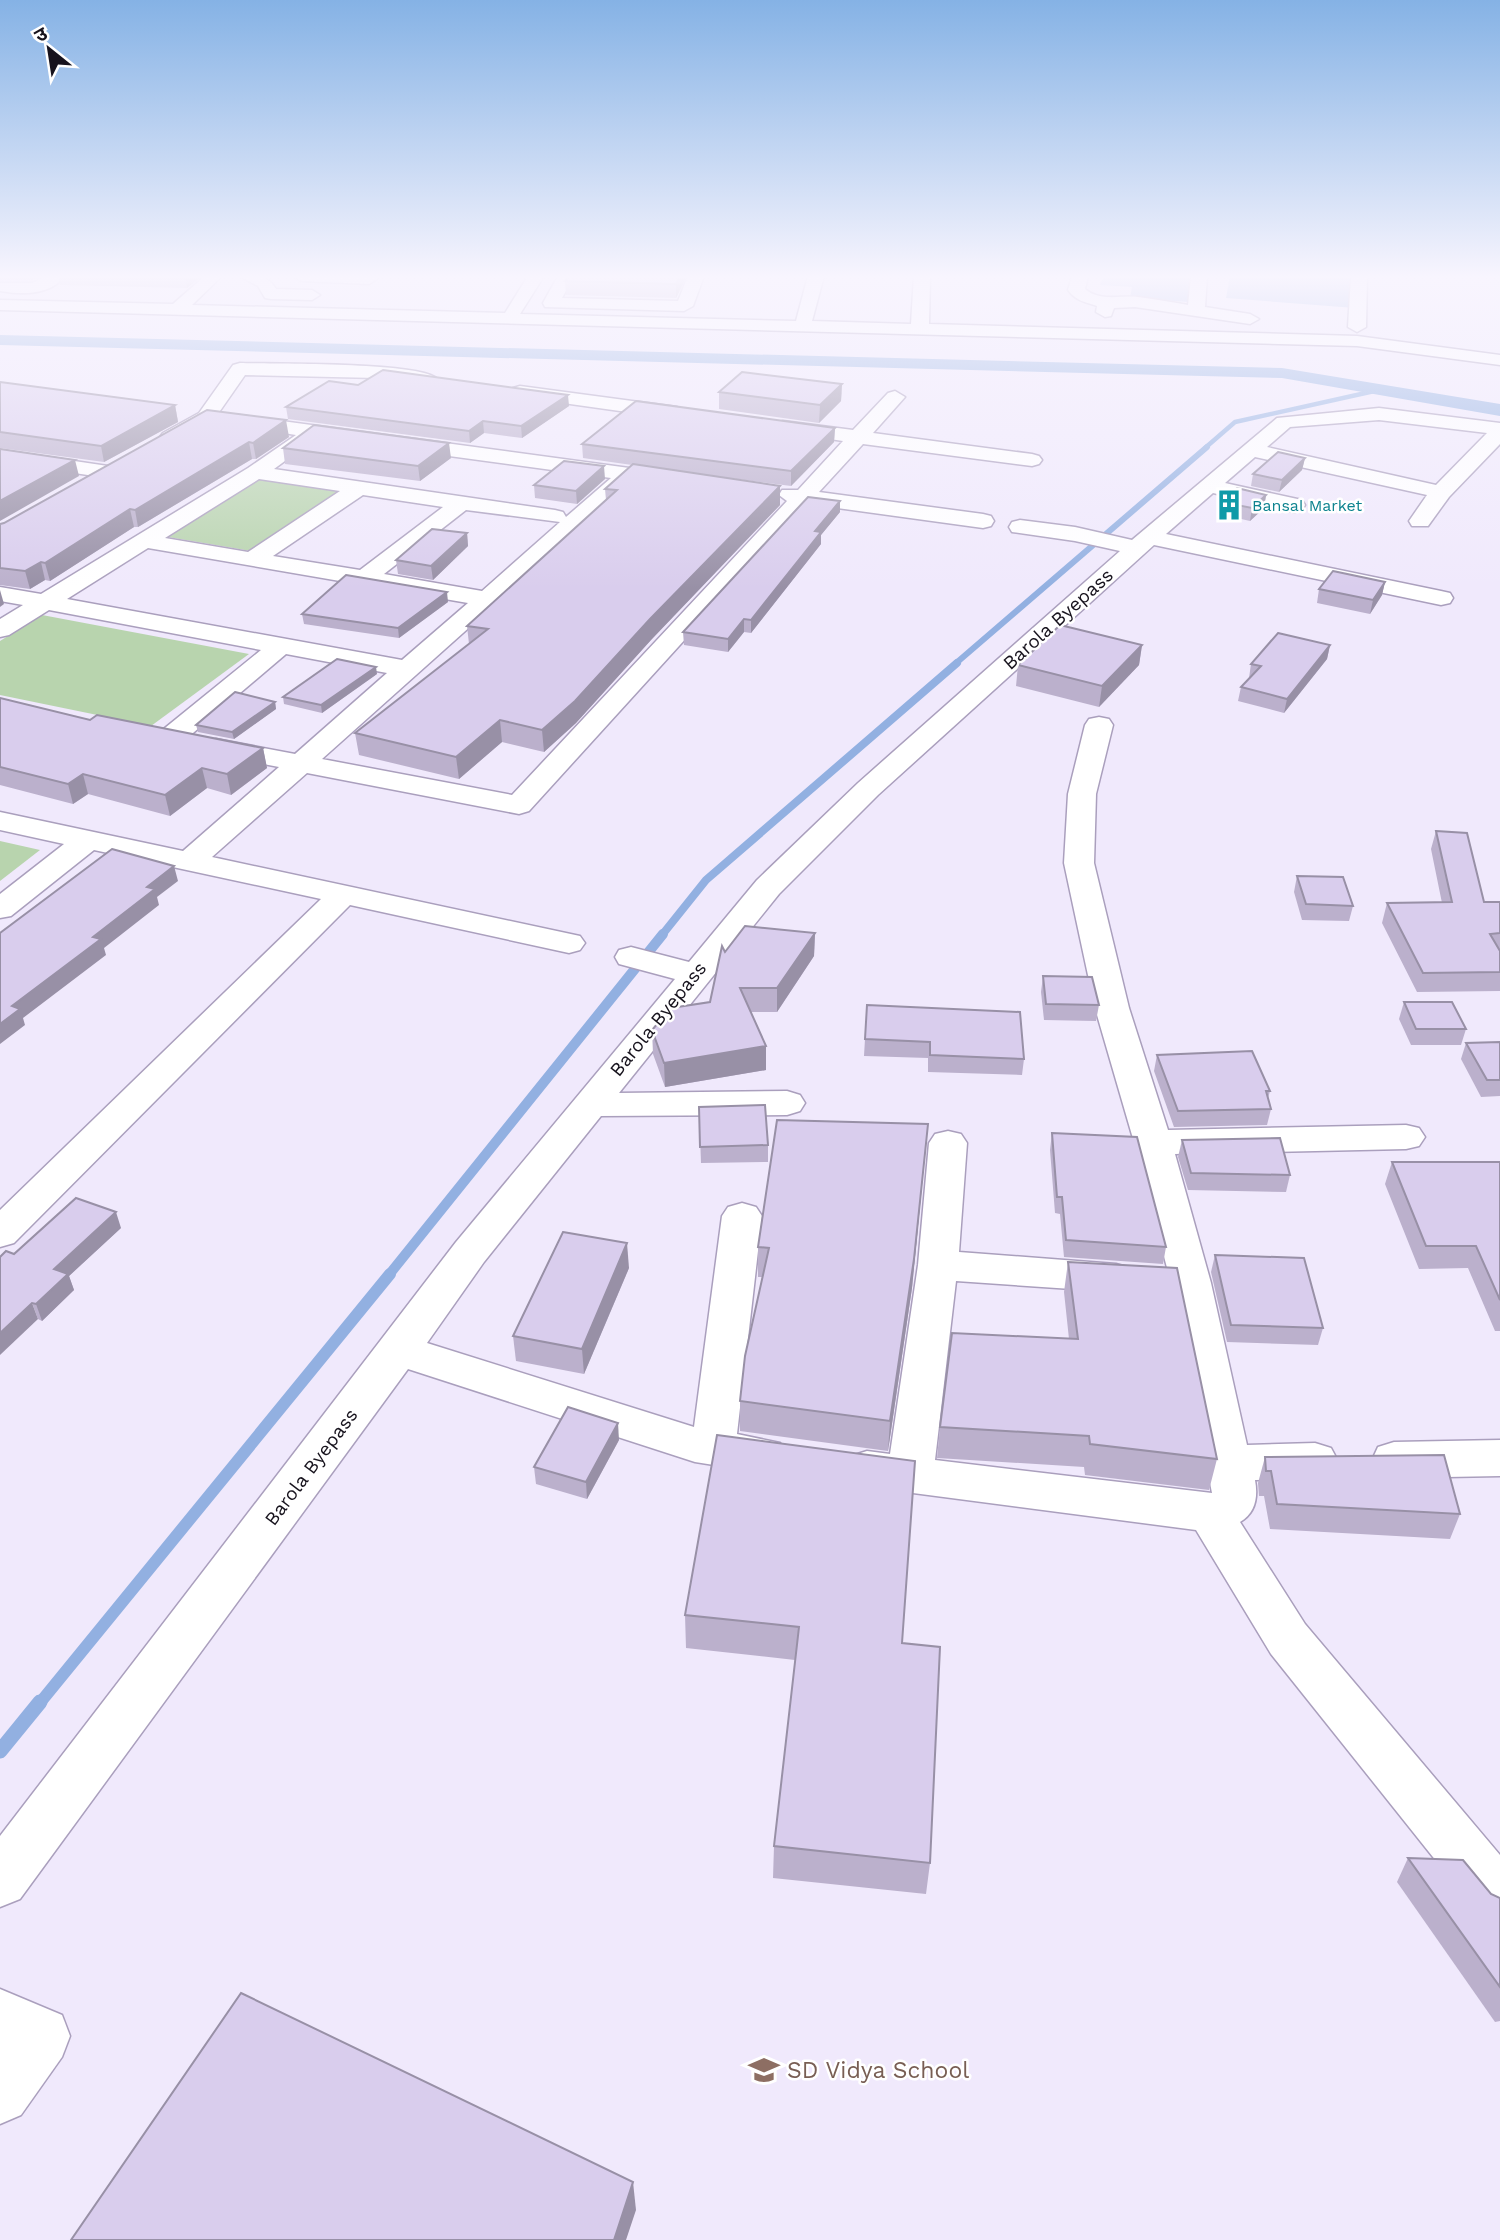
<svg xmlns="http://www.w3.org/2000/svg" width="1500" height="2240" font-family="'Work Sans','Noto Sans Devanagari',sans-serif">
<style>
.green{fill:#b8d4ae}
.water{fill:#92b0e1}
.lines{fill:none;stroke-linecap:round;stroke-linejoin:round}
.stream-far5{stroke:#92b0e1;stroke-width:4.5}
.stream-far4{stroke:#92b0e1;stroke-width:6}
.stream-far3{stroke:#92b0e1;stroke-width:8}
.stream-far2{stroke:#92b0e1;stroke-width:10}
.stream-far1{stroke:#92b0e1;stroke-width:12}
.stream{stroke:#92b0e1;stroke-width:15}
.canal{fill:#92b0e1;fill-rule:evenodd}
.minor-casing{stroke:#aa9fbd;stroke-width:3}
.minor{fill:#fff;fill-rule:evenodd}
.wall{fill:#bbb0cc}
.shaded-wall{fill:#9890a6}
.building{fill:#d9cded;stroke:#9890a6;stroke-width:2}
.labels{text-anchor:middle;dominant-baseline:central;stroke-width:5;stroke-linejoin:round;paint-order:stroke}
.far-culture-label{font-size:16px;fill:#0d838f;stroke:#fff;text-anchor:start}
.street-label{font-size:19px;fill:#17131d;stroke:#fff}
.near-education-label{font-size:23px;fill:#785e54;stroke:#fff;text-anchor:start}
</style>
<rect width="100%" height="100%" fill="#f0e9fc"/>
<g class="green">
<path d="M256,479l84,13 -89,59 -89,-15z"/>
<path d="M42,615l207,39 -98,72 -151,-31v-54z"/>
<path d="M0,841l40,9 -40,31z"/>
</g>
<g class="water">
<path d="M1104,276h90l-5,26 -59,-4 2,-11 -32,-2z"/>
<path d="M1230,276h125v32l-129,-10z"/>
</g>
<g class="lines">
<path class="stream-far5" d="M1205,448l30,-26 144,-32"/>
<path class="stream-far4" d="M955,664l252,-217"/>
<path class="stream-far3" d="M662,935l44,-55 251,-217"/>
<path class="stream-far2" d="M388,1276l275,-342"/>
<path class="stream-far1" d="M39,1704l351,-430"/>
<path class="stream" d="M0,1751l40,-49"/>
<path class="canal" d="M0,335l1282,33 218,36v12l-218,-38 -1282,-33z"/>
<g class="minor-casing">
<g id="minor">
<path d="M47,276h18c-15,19 -43,19 -65,15v-8h32z"/>
<path d="M205,276h17l-30,29 313,8 23,-37h16l-24,38 276,7 12,-45h16l-12,45 99,3 3,-48h16l-1,48 428,12 143,19v10l-143,-19 -1357,-36v-10l173,4z"/>
<path d="M239,276c16,-1 28,-2 37,13l36,1 8,5 -8,5 -41,-1 -6,-1 -7,-12z"/>
<path d="M293,276h82l2,3 -8,5 -68,-3z"/>
<path d="M558,276h16l-12,22 116,3 10,-25h16l-11,30 -9,5 -139,-4 -2,-4z"/>
<path d="M1072,276h16l-3,13c15,13 35,6 53,8 17,2 33,5 50,8l3,-29h16l-2,31 45,7 9,5 -9,5 -115,-17 -21,1 -3,8 -6,1 -9,-5 1,-6c-12,-4 -21,-5 -29,-16z"/>
<path d="M1351,276h16l-1,51 -9,5 -9,-5z"/>
<path d="M240,363c30,1 184,-1 197,16l-9,6 -50,-7 -133,-3 -32,46 -36,20h-14l-3,-4 3,-4 36,-20 34,-48z"/>
<path d="M520,386l157,21 10,6 -10,6 -164,-23 -3,-4 3,-4z"/>
<path d="M895,391l10,6 -32,36 159,21 7,2 3,4 -3,4 -7,2 -169,-22 -44,48 164,22 8,2 3,5 -3,5 -8,2 -175,-24 -279,307 -10,3 -212,-41 -95,84 368,79 5,7 -5,7 -11,3 -219,-48 -336,338 -14,4v-37l321,-311 -227,-49 -83,66 -11,2v-24l64,-50 -64,-14v-18l183,39 96,-84 -73,-14 -4,-6 4,-6 10,-2 79,15 92,-81 -101,-19 -106,90 -10,2 -10,-2 -4,-6 4,-6 101,-82 -212,-40 -40,25 -9,2v-18l23,-14 -23,-4v-14l41,7 207,-126 48,-33 -65,-10 -3,-4 3,-4 7,-2 443,60 3,5 -3,5 -8,1 -40,-5 -311,278 190,36 275,-294 -8,-6 3,-5h16l45,-49 -67,-10 -3,-4 3,-4 7,-2 70,9 35,-37zM316,438l295,40 -45,39 -3,-5 -8,-2 -281,-41zM259,479l81,12 -92,61 -83,-14zM363,495l80,12 -83,63 -87,-14zM466,510l94,12 -78,69 -98,-17zM148,548l320,55 -66,57 -335,-61z"/>
<path d="M1379,408l121,15v21l-51,53 -21,29h-16l-3,-5 18,-26 -172,-38 -30,26 77,17 3,5 -3,5 -8,2 -81,-19 -47,41 275,57 9,2 3,5 -3,5 -9,2 -287,-60 -276,250 -99,99 -160,199 168,-2 13,4 5,8 -5,8 -13,4 -186,1 -117,146 -57,81 267,84 28,-211 6,-9 14,-4 14,4 6,9 -25,218 43,9 6,12 -6,12 -16,6 -69,-11 -287,-93 -388,530 -20,8v-71l456,-594 219,-263 -56,-15 -4,-7 4,-7 12,-3 58,15 68,-82 101,-97 262,-232 -45,-10 -63,-9 -3,-5 3,-5 8,-2 55,7 57,13 145,-122zM1379,420l108,13 -51,52 -169,-38 23,-20z"/>
<path d="M0,450l108,16 7,2 4,4 -4,4 -7,2 -108,-16z"/>
<path d="M1099,717l10,2 4,6 -17,69 -2,69 35,145 39,122 238,-5 13,3 6,9 -6,9 -13,3 -231,5 36,129 36,162 68,-2 16,5 7,13 -7,13 -16,5 -60,1c3,16 1,33 -15,42l65,102 195,231v69l-20,-8 -209,-262 -75,-124 -329,-43 -16,-5 -7,-13 7,-13 16,-5 23,3 28,-189 11,-122 6,-9 13,-3 13,3 6,9 -8,109 157,12 14,4 6,10 -6,10 -14,4 -160,-11 -21,179 277,33 -41,-210 -37,-141 -39,-134 -31,-145 4,-69 17,-69 4,-6z"/>
<path d="M1500,1440v36l-106,2 -16,-5 -6,-13 6,-13 16,-5z"/>
<path d="M0,1989l62,26 8,21 -8,21 -41,58 -21,9z"/>
</g>
</g>
<use href="#minor" class="minor"/>
</g>
<g class="wall">
<path d="M0,276h42l-11,4h-31z"/>
<path d="M58,276h144l-15,12 -127,-3z"/>
<path d="M687,276l-11,22 -110,-3 -1,-14z"/>
<path d="M0,382l175,23 3,17 -74,40 -104,-14z"/>
<path d="M842,384l-1,17 -22,22 -100,-14v-17z"/>
<path d="M358,385l211,21 -47,32 -38,-5 -14,10 -182,-24 -2,-12z"/>
<path d="M207,410l82,27 -33,22h-4l-114,68h-4l-84,54 -5,-1 -15,9 -30,-4v-61l4,-1z"/>
<path d="M835,428l-1,14 -43,44 -78,-10 67,10v19l-129,135 -75,83 -32,29 -42,-10 -43,37 -100,-24 -4,-22 114,-89 -2,-18 139,-126 -1,-11 27,-24 -49,-7 -1,-14z"/>
<path d="M283,448l168,10 -31,23 -135,-17z"/>
<path d="M1305,458l-3,12 -23,22 -28,-6 2,-12z"/>
<path d="M605,479l-28,25 -42,-6 -1,-13z"/>
<path d="M1266,495l-2,13 -14,13 -31,-7 2,-12z"/>
<path d="M840,501v11l-19,23v9l-70,89 -7,-1 -16,20 -44,-7 -1,-13z"/>
<path d="M467,533l1,13 -35,34 -35,-6 -2,-14z"/>
<path d="M1385,582l-3,13 -12,19 -53,-11 2,-14z"/>
<path d="M448,602l-49,36 -95,-14 -2,-10z"/>
<path d="M1142,645l-3,20 -40,42 -83,-21 2,-21z"/>
<path d="M1330,645l-3,14 -43,54 -46,-12 3,-14 8,-9 2,-14z"/>
<path d="M377,674l-55,39 -38,-9 -1,-7z"/>
<path d="M0,698l90,22 173,28 4,20 -36,27 -24,-7 -37,28 -82,-22 -15,10 -73,-19z"/>
<path d="M275,702l1,7 -42,30 -36,-7 -2,-7z"/>
<path d="M1436,831l48,71h16v89l-83,1 -35,-69 5,-20h55l-11,-54z"/>
<path d="M1297,876l56,30 -4,15 -47,-1 -8,-28z"/>
<path d="M815,933l-1,23 -37,56h-26l15,34v24l-101,17 -12,-33 -1,-24 58,-28 15,-50z"/>
<path d="M1043,976l56,29 -3,16 -52,-1 -3,-28z"/>
<path d="M1404,1002l62,27 -5,16h-50l-12,-26z"/>
<path d="M867,1005l157,54 -2,16 -94,-3v-14l-64,-2z"/>
<path d="M1500,1042v54l-19,1 -20,-38 5,-16z"/>
<path d="M1157,1055l113,36 -2,7 3,11 -4,16 -93,2 -20,-56z"/>
<path d="M699,1107l69,38v17l-67,1z"/>
<path d="M1052,1133l114,114 -3,17 -99,-7 -4,-43 -5,-1 -5,-63z"/>
<path d="M1182,1140l108,35 -4,17 -98,-2 -10,-33z"/>
<path d="M925,1153l-13,135 -24,163 -148,-20v-30l22,-124h-4v-30z"/>
<path d="M1392,1162h108v169h-5l-27,-63 -49,1 -34,-85z"/>
<path d="M121,1228l-52,48 5,14 -32,31 -4,-2 -24,-65z"/>
<path d="M1215,1255l108,73 -5,17 -91,-3 -16,-70z"/>
<path d="M1068,1262l149,197 -8,31 -124,-15 -1,-8 -147,-9 3,-31 129,-88 -5,-47z"/>
<path d="M629,1268l-45,106 -68,-13 -3,-25z"/>
<path d="M717,1435l185,208 28,220 -4,31 -153,-16 1,-32 21,-186 -109,-12 -1,-33z"/>
<path d="M619,1440l-32,59 -51,-15 -2,-17z"/>
<path d="M1265,1457l195,57 -10,25 -180,-10 -6,-33h-5l-1,-13z"/>
<path d="M1408,1858l92,40v123l-5,1 -98,-140z"/>
</g>
<g class="shaded-wall">
<path d="M30,276h12l-11,4z"/>
<path d="M185,276h17l-15,12z"/>
<path d="M680,276h7l-11,22v-14z"/>
<path d="M842,384l-1,17 -22,22 1,-18z"/>
<path d="M568,395l1,11 -47,32 -1,-12z"/>
<path d="M175,405l3,17 -74,40 -3,-16z"/>
<path d="M286,420l3,17 -33,22 -3,-16z"/>
<path d="M483,421l1,12 -14,10 -1,-12z"/>
<path d="M835,428l-1,14 -43,44v-15z"/>
<path d="M249,442l3,17 -114,68 -3,-17z"/>
<path d="M449,443l2,15 -31,23 -2,-15z"/>
<path d="M1305,458l-3,12 -23,22 3,-12z"/>
<path d="M75,460l4,16 -79,45v-20z"/>
<path d="M604,466l1,13 -28,25 -1,-13z"/>
<path d="M780,486v19l-129,135 -75,83 -32,29 -2,-22z"/>
<path d="M1266,495l-2,13 -14,13 2,-13z"/>
<path d="M840,501v11l-19,23v9l-70,89v-13l64,-89z"/>
<path d="M130,509l4,18 -84,54 -5,-18z"/>
<path d="M467,533l1,13 -35,34 -2,-14z"/>
<path d="M41,562l4,18 -15,9 -5,-18z"/>
<path d="M1385,582l-3,13 -12,19 3,-14z"/>
<path d="M0,590l4,14 -4,3z"/>
<path d="M447,592l1,10 -49,36 -1,-10z"/>
<path d="M744,619v13l-16,20v-13z"/>
<path d="M1142,645l-3,20 -40,42 3,-21z"/>
<path d="M1330,645l-3,14 -43,54 3,-14z"/>
<path d="M376,667l1,7 -55,39 -1,-8z"/>
<path d="M275,702l1,7 -42,30 -2,-7z"/>
<path d="M500,720l2,22 -43,37 -3,-22z"/>
<path d="M263,748l4,20 -36,27 -4,-21z"/>
<path d="M202,768l5,20 -37,28 -5,-21z"/>
<path d="M83,774l5,20 -15,10 -5,-20z"/>
<path d="M174,866l4,15 -21,16 2,8 -55,43 2,7 -83,63 2,7 -25,19v-20l12,-18 81,-69 54,-50z"/>
<path d="M815,933l-1,23 -37,56v-24z"/>
<path d="M766,1046v24l-101,17 -1,-24z"/>
<path d="M928,1124l-16,164 -24,163 2,-30z"/>
<path d="M116,1212l5,16 -52,48 5,14 -32,31 -6,-17 18,-35z"/>
<path d="M627,1243l2,25 -45,106 -2,-25z"/>
<path d="M32,1303l6,16 -38,36v-22z"/>
<path d="M618,1423l1,17 -32,59 -1,-17z"/>
<path d="M633,2182l3,28 -10,30h-12z"/>
</g>
<g class="building">
<path d="M569,276h111l-4,8 -111,-3z"/>
<path d="M383,370l185,25 -47,31 -38,-5 -14,10 -183,-24 43,-26 29,4z"/>
<path d="M742,372l100,12 -22,21 -101,-13z"/>
<path d="M0,382l175,23 -74,41 -101,-14z"/>
<path d="M636,401l199,27 -44,43 -209,-27z"/>
<path d="M207,410l79,10 -33,23 -4,-1 -114,68 -5,-1 -85,54 -4,-1 -16,9 -25,-3v-44l4,-1z"/>
<path d="M314,425l135,18 -31,23 -135,-18z"/>
<path d="M0,449l75,11 -75,41z"/>
<path d="M1278,452l27,6 -23,22 -29,-6z"/>
<path d="M564,461l40,5 -28,25 -42,-6z"/>
<path d="M633,464l147,22 -130,133 -75,82 -33,29 -42,-10 -44,37 -101,-24 133,-104 -21,-3 150,-136 -12,-1z"/>
<path d="M1237,488l29,7 -14,13 -31,-6z"/>
<path d="M808,497l32,4 -25,30 6,1 -70,88 -7,-1 -16,20 -45,-7z"/>
<path d="M432,529l35,4 -36,33 -35,-6z"/>
<path d="M1333,571l52,11 -12,18 -54,-11z"/>
<path d="M346,575l101,17 -49,36 -96,-14z"/>
<path d="M1060,625l82,20 -40,41 -84,-21z"/>
<path d="M1278,633l52,12 -43,54 -46,-12 20,-21 -10,-2z"/>
<path d="M337,659l39,8 -55,38 -38,-8z"/>
<path d="M235,692l40,10 -43,30 -36,-7z"/>
<path d="M0,698l90,22 7,-5 166,33 -36,26 -25,-6 -37,27 -82,-21 -15,10 -68,-17z"/>
<path d="M1436,831l31,2 17,69h16v31l-10,1 10,17v21l-77,1 -36,-70 65,-1z"/>
<path d="M112,849l62,17 -27,21 8,2 -62,48 8,2 -89,67 8,3 -20,15v-91z"/>
<path d="M1297,876l46,1 10,29 -47,-2z"/>
<path d="M745,926l70,7 -38,55h-37l26,58 -102,17 -12,-33 19,-22 39,-6 12,-56 3,6z"/>
<path d="M1043,976l49,1 7,28 -53,-1z"/>
<path d="M1404,1002h48l14,27h-50z"/>
<path d="M867,1005l153,7 4,47 -94,-4v-13l-65,-3z"/>
<path d="M1500,1042v38h-13l-21,-37z"/>
<path d="M1252,1051l18,40h-4l5,18 -93,2 -21,-56z"/>
<path d="M765,1105l3,40 -68,2 -1,-40z"/>
<path d="M777,1120l151,4 -14,135 -24,162 -150,-20 5,-45 24,-108 -11,-1z"/>
<path d="M1052,1133l85,4 29,110 -100,-7 -4,-43h-5z"/>
<path d="M1280,1138l10,37 -99,-2 -9,-33z"/>
<path d="M1392,1162h108v138l-24,-54h-50z"/>
<path d="M76,1198l40,14 -62,57 14,5 -32,30 -4,-1 -32,30v-76l6,-6 8,3z"/>
<path d="M563,1232l64,11 -45,106 -69,-13z"/>
<path d="M1215,1255l89,3 19,70 -92,-3z"/>
<path d="M1068,1262l109,6 40,191 -127,-15 -1,-8 -149,-9 12,-94 126,6z"/>
<path d="M568,1407l50,16 -32,59 -52,-15z"/>
<path d="M717,1435l198,26 -13,182 38,4 -10,216 -156,-17 25,-219 -114,-12z"/>
<path d="M1444,1455l16,59 -183,-10 -6,-33h-5l-1,-14z"/>
<path d="M1408,1858l55,2 28,34 9,4v89z"/>
<path d="M241,1993l392,189 -19,58h-543z"/>
</g>
<linearGradient id="sky" x2="0" y2="1"><stop stop-color="#85b2e5"/><stop offset="0.47" stop-color="#f8f5fe"/><stop offset="1" stop-color="#f8f5fe" stop-opacity="0"/></linearGradient>
<rect width="1500" height="589" fill="url(#sky)"/>
<defs>
<g id="building-bare" transform="scale(2.415)"><path d="M-4-6H4V6H1V3H-1V6H-4ZM-2.5-4.3h1.7v1.8h-1.7ZM.8-4.3h1.7v1.8H.8ZM-2.5-1h1.7V.8h-1.7ZM.8-1h1.7V.8H.8Z" fill="#0f9aa8" stroke="#fff" stroke-width="2.5" paint-order="stroke"/></g>
<g id="school-bare" transform="scale(2.415)"><path d="M0-5L7-2L0 1L-7-2ZM-4 1L0 2.5L4 1V4Q0 6-4 4Z" fill="#8d6e63" stroke="#fff" stroke-width="2.5" paint-order="stroke"/></g>
</defs>
<g fill-rule="evenodd">
<use href="#building-bare" x="1229" y="505"/>
<use href="#school-bare" x="764" y="2070"/>
</g>
<g class="labels">
<g class="far-culture-label">
<text x="1252" y="505">Bansal Market</text>
</g>
<g class="street-label">
<text transform="translate(1058 619) rotate(-42)">Barola Byepass</text>
<text transform="translate(658 1019) rotate(-51)">Barola Byepass</text>
<text transform="translate(311 1467) rotate(-53)">Barola Byepass</text>
</g>
<g class="near-education-label">
<text x="787" y="2070">SD Vidya School</text>
</g>
</g>
<g transform="translate(49 49) rotate(330)" stroke="#ffffff" stroke-width="5" paint-order="stroke">
<path d="M0-5L12 26L0 18L-12 26Z" fill="#17131d"/>
<text y="-10" font-size="19" font-weight="bold" text-anchor="middle" fill="#17131d">उ</text>
</g>
</svg>
